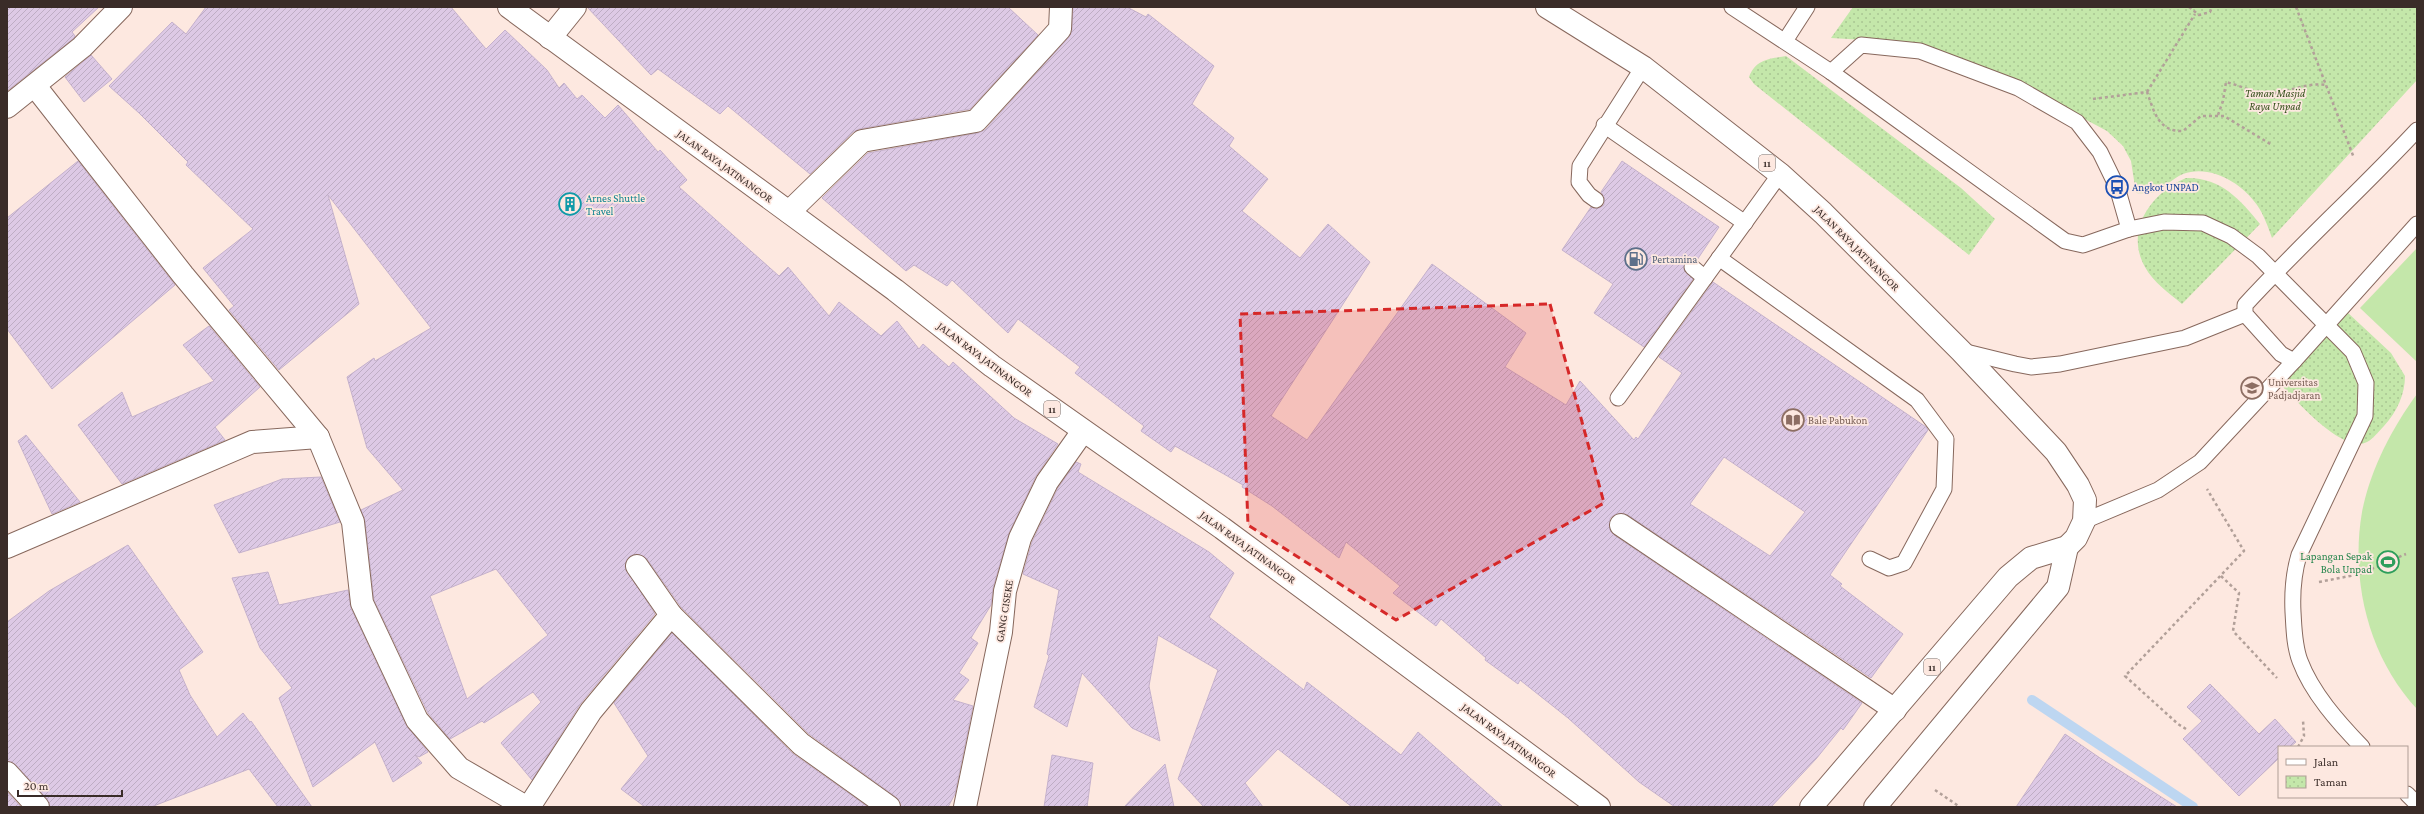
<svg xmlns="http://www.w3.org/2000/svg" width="2424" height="814" font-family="'Crimson Pro',serif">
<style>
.park{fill:url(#park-dots)}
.pitch{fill:#c4e7aa}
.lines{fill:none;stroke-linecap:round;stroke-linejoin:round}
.stream{stroke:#bdd6f1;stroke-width:10}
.building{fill:url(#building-hatch);stroke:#c5b1cc;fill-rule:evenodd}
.service-casing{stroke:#87685d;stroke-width:17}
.minor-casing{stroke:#87685d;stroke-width:24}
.secondary-casing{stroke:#87685d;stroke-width:24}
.trunk-casing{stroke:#87685d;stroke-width:24}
.path{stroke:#b2a099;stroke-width:2.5;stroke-dasharray:3 3;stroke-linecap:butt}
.service{stroke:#fff;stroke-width:15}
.minor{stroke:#fff;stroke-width:22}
.secondary{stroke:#fff;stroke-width:22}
.trunk{stroke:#fff;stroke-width:22}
.marked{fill:#d62828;fill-opacity:0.2;stroke:#d62828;stroke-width:3;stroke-dasharray:8 5;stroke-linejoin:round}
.labels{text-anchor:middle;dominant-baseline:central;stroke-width:3.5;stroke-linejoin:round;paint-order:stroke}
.shield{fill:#fde8e0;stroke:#74645f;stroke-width:1}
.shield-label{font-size:10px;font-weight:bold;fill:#3a2c28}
.park-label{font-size:11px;font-style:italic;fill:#324e18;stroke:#fde8e0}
.street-label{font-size:11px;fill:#3a2c28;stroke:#fde8e0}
.transit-label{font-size:11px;fill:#164399;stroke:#fde8e0;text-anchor:start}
.culture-label{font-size:11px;fill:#0d838f;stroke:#fde8e0;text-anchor:start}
.service-label{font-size:11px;fill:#4e5e75;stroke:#fde8e0;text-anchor:start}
.education-label{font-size:11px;fill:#785e54;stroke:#fde8e0;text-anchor:start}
.leisure-label{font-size:11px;fill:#27864d;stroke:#fde8e0;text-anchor:end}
</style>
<defs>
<pattern id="park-dots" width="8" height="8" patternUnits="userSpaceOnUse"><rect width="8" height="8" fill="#c4e7aa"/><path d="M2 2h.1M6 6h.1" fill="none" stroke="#a9c692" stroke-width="1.8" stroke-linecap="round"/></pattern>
<pattern id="building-hatch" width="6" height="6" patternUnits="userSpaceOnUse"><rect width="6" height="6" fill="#ddc9e5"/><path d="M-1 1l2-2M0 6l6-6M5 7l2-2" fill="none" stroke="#beadc4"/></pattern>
</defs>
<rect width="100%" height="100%" fill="#fde8e0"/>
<g class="park">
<path d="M1853,7h564v73l-145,158c-4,-11 -8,-23 -15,-33 -15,-22 -47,-41 -74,-31 -10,4 -19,14 -28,18 -6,2 -13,1 -19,1l-5,-32 -8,-15 -16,-15 -58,-31 -184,-60 -34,-2z"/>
<path d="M1786,56l175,132 34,31 -26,36 -215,-171 -5,-7c7,-18 20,-18 37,-21z"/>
<path d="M2186,178c34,-1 54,21 74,46l-78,80c-13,-11 -29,-22 -37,-37 -21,-37 7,-75 41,-89z"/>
<path d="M2347,312l44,41 14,23c0,18 -8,36 -21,50 -5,5 -11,13 -17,16 -24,13 -73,-44 -88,-59z"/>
</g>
<g class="pitch">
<path d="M2417,248v114l-57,-54z"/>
<path d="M2417,394v315c-48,-51 -67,-128 -55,-197 8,-42 30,-84 55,-118z"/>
</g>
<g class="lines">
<path class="stream" d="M2032,700l161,107"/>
</g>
<g class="building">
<path d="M7,7h92l-27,25 3,4 -1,2 -67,53z"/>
<path d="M206,7h245l35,42 19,-19 42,40 12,18 5,-5 13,16 5,-4 23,23 13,-13 40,47 2,-2 27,30 -8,7 100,89 9,-9 41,49 10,-14 42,34 16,-15 22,28 4,-5 26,23 4,-5 61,56 44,26 -22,32 -27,57 -16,55 -2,17 -20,33 7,5 -19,30 10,7 -16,20 20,6 -18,88 -7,13h-47l-5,-10 -87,-63 -128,-127 -34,-48 -11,-5 -6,2 -5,11 30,47 -74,89 -49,77 -31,-37 40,-41 -8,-10 -49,31 -2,-2 -32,18 -22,-26 -54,-113 -9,-79 -4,-11 42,-20 -36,-42 -20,-71 27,-19 1,3 56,-33 -103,-133 31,109 -80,66 -50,-60 5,-4 -31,-38 50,-39 -67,-64 2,-3 -49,-49 -30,-27 63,-64 14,12zM496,569l52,66 -81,64 -37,-103z"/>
<path d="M587,7h421l30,28 -68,74 -111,20 -6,3 -43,42 -82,-68 -8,8 -62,-45 -7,6z"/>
<path d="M1073,7h54l19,10 2,-3 66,52 -22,38 42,34 -5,8 39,33 -26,32 58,47 28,-34 42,38 -99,154 36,24 125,-176 94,69 -21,34 61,38 14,-24 54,59 2,-3 2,2 44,-66 -23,-16 54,-75 213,145 2,3 -98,145 12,9 -2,2 63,48 -32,44 -243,-163 -12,-1 -6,4v12l4,5 248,168 -19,27 -2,-2 -25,31 -45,48h-96l-36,-25 -71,-64 -48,-38 -2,4 -33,-24 1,-2 -45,-39 -5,7 -43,-33 7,-7 -54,-44 -7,16 -67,-52 -30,-19 1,-2 -68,-39 -4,6 -30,-21 3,-5 -69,-53 5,-6 -62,-48 -10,14 -56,-53 -5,6 -33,-21 -8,6 -84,-73 46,-45 110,-20 7,-3 84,-93 3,-7zM1724,457l81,55 -35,44 -80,-52z"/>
<path d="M91,55l21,24 -28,23 -19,-25z"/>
<path d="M78,161l97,124 -123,104 -45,-60v-111z"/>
<path d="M1622,161l97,66 -22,33 -8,-2 -4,4 -1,8 9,9 -49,68 -50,-34 19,-29 -51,-34 29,-43 8,1 5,-3v-8l-3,-5z"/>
<path d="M209,326l51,61 -45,40 10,13 -103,44 -44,-59 44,-33 10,25 82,-36 -31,-36z"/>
<path d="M26,435l54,67 -28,12 -34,-73z"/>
<path d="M1076,462l5,2 -3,8 131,80 25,21 -25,44 95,73 3,-8 94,73 17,-23 85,75h-151l-74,-58 -33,34 18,24h-59l-26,-28 40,-109 -60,-35 -9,51 11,55 -28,-13 -50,-55 -15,54 -33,-20 15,-51 -2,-2 12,-64 -36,-16 9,-32 26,-54z"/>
<path d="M321,477l19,45 -101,31 -25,-48 68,-26z"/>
<path d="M128,545l75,107 -24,18 11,25 27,42 26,-24 7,9 1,-1 61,86h-34l-29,-38 -98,38h-101l-3,-8 -31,-34 -9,-4v-139l42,-31z"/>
<path d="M268,572l11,33 69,-15 3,18 55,117 22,27 -9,5 -4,-2 7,8 -29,19 -18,-40 -62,45 -34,-89 13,-10 -32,-40 -28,-70z"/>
<path d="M672,633l120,120 76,54h-223l-24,-18 27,-33 -34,-53z"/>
<path d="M2210,684l49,50 16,-15 21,23 -6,5h-11v11l-40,38 -56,-57 19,-18 -15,-14z"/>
<path d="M2065,734l35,24 77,49h-161z"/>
<path d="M1052,755l41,8 -6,44h-43z"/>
<path d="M1165,764l9,43h-50z"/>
<path d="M7,792l14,15h-14z"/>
</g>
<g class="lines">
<g class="service-casing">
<g id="service">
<path d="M1732,7l99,65 234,169 18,4 46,-16 35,-7 39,1 28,13 27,20 95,96 13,31 -1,33 -66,139c-6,20 -7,36 -6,57 1,16 1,33 7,49 12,32 38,61 62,86"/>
<path d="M1785,41l22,-34"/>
<path d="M1831,72l30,-27 59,6 98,37 59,34 23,30 17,35 12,42"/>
<path d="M1604,125l141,98"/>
<path d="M2417,130c-56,60 -117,115 -172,175v9l36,40 13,7 123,-137"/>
<path d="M1596,200l-7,-5 -10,-13 1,-16 63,-99"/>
<path d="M1719,258l198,142 29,39 -2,50 -40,74 -15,5 -19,-9"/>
<path d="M1692,267l13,11"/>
<path d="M1962,351l53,13 16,3 29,-3 125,-26 60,-24"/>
<path d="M1618,398l162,-224"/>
<path d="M2084,521l74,-31 42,-28 94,-101"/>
<path d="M2407,794l10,10"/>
</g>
</g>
<g class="minor-casing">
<g id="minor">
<path d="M550,38l25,-31"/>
<path d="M35,86l148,189 135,162 35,85 9,81 55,117 42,48 67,39"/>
<path d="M789,212l73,-71 114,-20 84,-92 1,-22"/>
<path d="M1621,525l274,185"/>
<path d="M7,547l245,-105 66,-5"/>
<path d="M671,615l130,129 88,63"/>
<path d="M7,773l31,34"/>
<path d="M529,807l62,-96 80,-96 -34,-49"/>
<path d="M965,807l36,-175 4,-41 15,-53 27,-56 36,-51"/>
</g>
</g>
<g class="secondary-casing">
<path id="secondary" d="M7,107l75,-60 39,-40"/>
</g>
<g class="trunk-casing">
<g id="trunk">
<path d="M509,7l386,283 97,76 230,162 377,279"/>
<path d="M1547,7l96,60 137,107 43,39 138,138 95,101 22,33 7,15 -1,21 -8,17 -9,9 -36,11 -23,19 -197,230"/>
<path d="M1875,807l183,-220 9,-40"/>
</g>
</g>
<g class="path">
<path d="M2189,7l10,8 11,-3 2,-5"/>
<path d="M2296,7l58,151"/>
<path d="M2147,92l48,-78"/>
<path d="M2093,99l54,-7c7,19 11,40 36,39l18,-15h23l48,29"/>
<path d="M2218,115l5,-14 3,-19c16,4 31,13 48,11 18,-2 35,-11 52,-8"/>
<path d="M2221,576l18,17 -6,38 44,47"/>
<path d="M2319,582l41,-8 46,-20"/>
<path d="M2186,729l-8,-5 -53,-48 119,-125 -37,-62"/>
<path d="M2298,747l6,-11 -1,-16"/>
<path d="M1935,790l25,17"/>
</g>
<use href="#service" class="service"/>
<use href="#minor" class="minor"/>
<use href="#secondary" class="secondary"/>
<use href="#trunk" class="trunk"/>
</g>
<path class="marked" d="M1550,304l54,199 -208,117 -148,-95 -8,-211z"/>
<defs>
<g id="bus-ring" transform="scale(1.15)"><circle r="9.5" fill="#fde8e0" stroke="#1a4fb4" stroke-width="1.5"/><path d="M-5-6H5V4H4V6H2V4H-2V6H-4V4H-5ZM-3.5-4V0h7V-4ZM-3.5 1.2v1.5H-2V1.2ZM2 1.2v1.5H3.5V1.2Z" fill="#1a4fb4"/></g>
<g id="building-ring" transform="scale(1.15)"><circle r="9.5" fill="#fde8e0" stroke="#0f9aa8" stroke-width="1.5"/><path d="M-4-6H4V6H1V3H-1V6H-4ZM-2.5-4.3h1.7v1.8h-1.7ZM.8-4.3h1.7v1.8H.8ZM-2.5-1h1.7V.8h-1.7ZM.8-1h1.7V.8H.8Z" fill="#0f9aa8"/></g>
<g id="fuel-ring" transform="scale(1.15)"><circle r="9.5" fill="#fde8e0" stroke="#5c6f8a" stroke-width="1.5"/><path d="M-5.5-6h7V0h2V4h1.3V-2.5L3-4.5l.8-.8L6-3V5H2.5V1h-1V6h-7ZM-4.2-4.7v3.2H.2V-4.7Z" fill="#5c6f8a"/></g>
<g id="university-ring" transform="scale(1.15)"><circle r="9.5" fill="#fde8e0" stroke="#8d6e63" stroke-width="1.5"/><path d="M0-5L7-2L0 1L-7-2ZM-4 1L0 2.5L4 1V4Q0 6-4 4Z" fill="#8d6e63"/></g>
<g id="library-ring" transform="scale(1.15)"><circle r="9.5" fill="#fde8e0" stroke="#8d6e63" stroke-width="1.5"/><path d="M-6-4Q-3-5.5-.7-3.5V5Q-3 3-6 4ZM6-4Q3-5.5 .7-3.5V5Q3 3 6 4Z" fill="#8d6e63"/></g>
<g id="stadium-ring" transform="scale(1.15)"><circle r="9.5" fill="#fde8e0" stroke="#2e9e5b" stroke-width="1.5"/><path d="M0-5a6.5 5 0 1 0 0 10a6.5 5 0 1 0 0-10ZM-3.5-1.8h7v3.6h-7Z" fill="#2e9e5b"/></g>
</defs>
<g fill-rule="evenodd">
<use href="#bus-ring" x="2117" y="187"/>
<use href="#building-ring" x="570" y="204"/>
<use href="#fuel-ring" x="1636" y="259"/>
<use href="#university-ring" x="2252" y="388"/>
<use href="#library-ring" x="1793" y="420"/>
<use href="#stadium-ring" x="2388" y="562"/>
</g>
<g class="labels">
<g class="shield">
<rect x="1759" y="155" width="16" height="16" rx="3"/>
<rect x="1044" y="401" width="16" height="16" rx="3"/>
<rect x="1924" y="659" width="16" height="16" rx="3"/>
</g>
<g class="shield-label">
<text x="1767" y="163">11</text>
<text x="1052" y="409">11</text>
<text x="1932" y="667">11</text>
</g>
<g class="park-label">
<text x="2275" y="93">Taman Masjid<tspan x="2275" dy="13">Raya Unpad</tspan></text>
</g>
<g class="street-label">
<text transform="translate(725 166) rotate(36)">JALAN RAYA JATINANGOR</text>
<text transform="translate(1857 248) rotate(45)">JALAN RAYA JATINANGOR</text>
<text transform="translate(985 359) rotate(37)">JALAN RAYA JATINANGOR</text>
<text transform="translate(1248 547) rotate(36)">JALAN RAYA JATINANGOR</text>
<text transform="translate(1004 611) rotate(-81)">GANG CISEKE</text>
<text transform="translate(1509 740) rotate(37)">JALAN RAYA JATINANGOR</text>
</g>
<g class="transit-label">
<text x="2132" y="187">Angkot UNPAD</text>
</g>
<g class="culture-label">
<text x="586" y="198">Arnes Shuttle<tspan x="586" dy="13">Travel</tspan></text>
</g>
<g class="service-label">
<text x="1652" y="259">Pertamina</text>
</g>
<g class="education-label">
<text x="2268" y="382">Universitas<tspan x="2268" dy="13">Padjadjaran</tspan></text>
<text x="1808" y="420">Bale Pabukon</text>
</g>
<g class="leisure-label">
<text x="2372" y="556">Lapangan Sepak<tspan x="2372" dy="13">Bola Unpad</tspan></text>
</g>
</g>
<rect width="2424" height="814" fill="none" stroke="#3a2c28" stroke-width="16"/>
<rect x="2278" y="746" width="130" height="52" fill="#fde8e0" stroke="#af9d96"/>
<rect x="2286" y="759" width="20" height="6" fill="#ffffff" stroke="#af9d96"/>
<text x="2314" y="766" font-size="12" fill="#3a2c28">Jalan</text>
<rect x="2286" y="776" width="20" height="12" fill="url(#park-dots)" stroke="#af9d96"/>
<text x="2314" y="786" font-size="12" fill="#3a2c28">Taman</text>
<path d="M18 790v6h104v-6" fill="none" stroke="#3a2c28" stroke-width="2"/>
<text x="24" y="790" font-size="12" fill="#3a2c28" stroke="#fde8e0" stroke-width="3" paint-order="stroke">20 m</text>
</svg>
